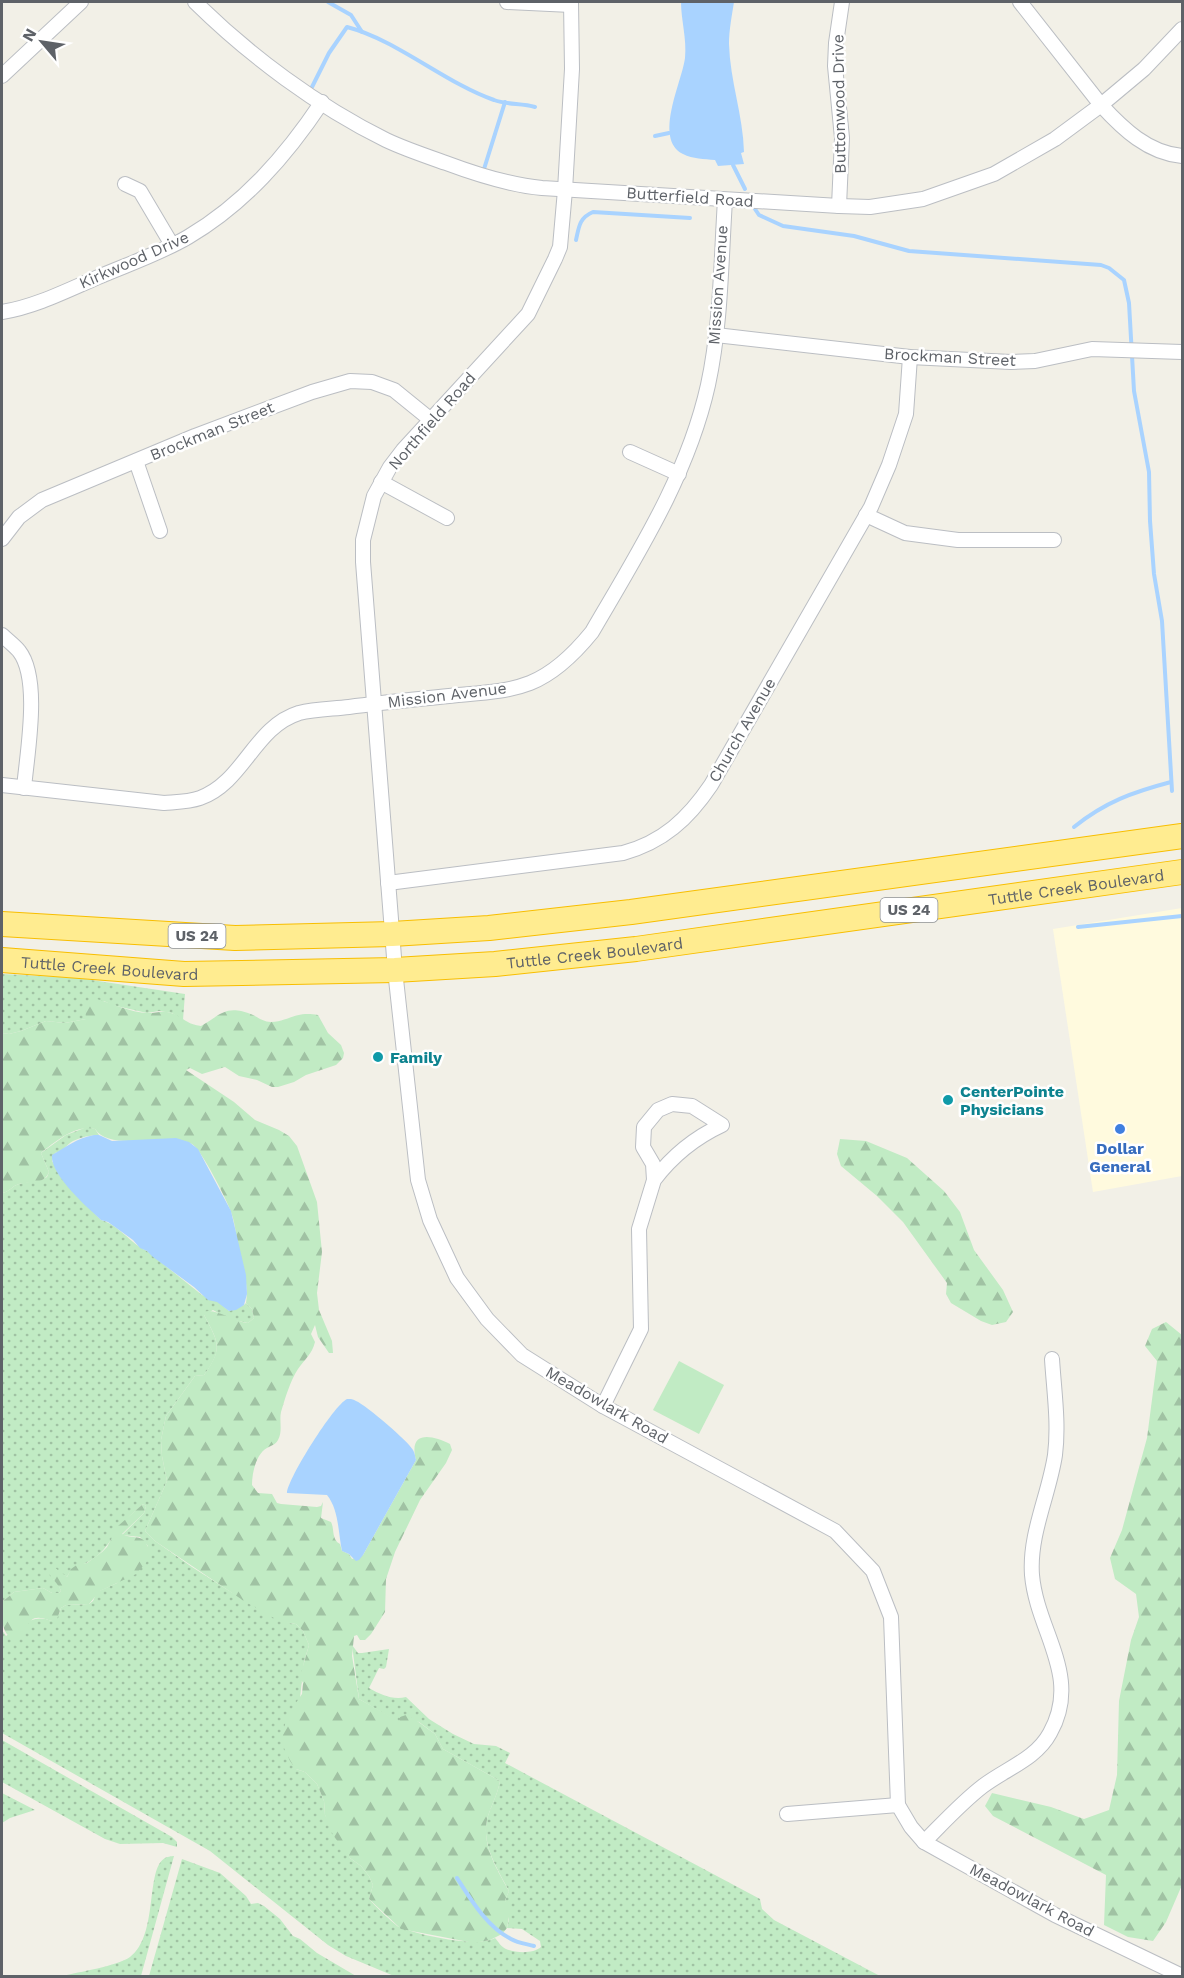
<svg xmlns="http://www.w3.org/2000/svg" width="1184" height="1978" font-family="'Work Sans',sans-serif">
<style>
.commercial{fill:#fffade}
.grass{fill:url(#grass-dots)}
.forest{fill:url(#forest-firs)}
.garden{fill:#c1ebc4}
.water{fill:#a9d3ff}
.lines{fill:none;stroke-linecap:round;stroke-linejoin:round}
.stream{stroke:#a9d3ff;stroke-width:4}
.street-casing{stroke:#bbbec3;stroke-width:16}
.highway-casing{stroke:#f8be00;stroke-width:26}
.street{stroke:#fff;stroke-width:14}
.highway{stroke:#ffec90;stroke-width:24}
.culture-dot{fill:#0f9aa8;stroke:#fff;stroke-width:2}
.shop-dot{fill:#3f7fe0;stroke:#fff;stroke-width:2}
.labels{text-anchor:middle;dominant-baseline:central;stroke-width:5;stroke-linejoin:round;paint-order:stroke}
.shield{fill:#fff;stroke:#8e9195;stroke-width:1.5}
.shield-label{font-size:15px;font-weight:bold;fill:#5e6268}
.street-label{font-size:16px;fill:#5e6268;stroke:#fff}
.culture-label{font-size:16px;font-weight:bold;fill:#0d838f;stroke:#fff;text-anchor:start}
.shop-label{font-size:16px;font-weight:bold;fill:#366cbe;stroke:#fff}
</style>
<defs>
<pattern id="grass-dots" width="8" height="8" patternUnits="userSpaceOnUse" patternTransform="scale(1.5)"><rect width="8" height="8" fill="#c1ebc4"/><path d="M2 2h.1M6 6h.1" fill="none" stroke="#a0c2a3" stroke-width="1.8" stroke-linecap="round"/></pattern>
<pattern id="forest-firs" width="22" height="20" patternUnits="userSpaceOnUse" patternTransform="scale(1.5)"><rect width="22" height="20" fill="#c1ebc4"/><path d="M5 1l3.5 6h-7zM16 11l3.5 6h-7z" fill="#a0c2a3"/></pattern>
</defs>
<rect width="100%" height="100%" fill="#f2f0e7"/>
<path class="commercial" d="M1182,908v268l-89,16 -40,-263z"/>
<g class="grass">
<path d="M2,974l76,4 107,16 -2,26 -11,-7 -13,-2 -12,2 -35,-8 -8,-4 -17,15 -1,3 -21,4 -19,-2 -25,10 -12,3 -7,-1z"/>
<path d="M87,1127l8,2 4,6c-9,0 -18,2 -26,6 -7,4 -9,10 -18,12l-3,8 14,23 35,36c18,5 30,24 46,31l55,44 15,6 12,10 15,-6 2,-2 6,6 2,9 -6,5 -19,-4 -16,-9 -9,5c15,28 19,34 0,60l-9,1 -29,40 -5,24 1,16 5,25 -22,50 10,10 37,26 39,25 58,31 7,1 7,7 6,14 -5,17 -4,36 -4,71 9,3 12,12 7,17 1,14 25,43 11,8 8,10 4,9 -4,14c4,5 26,26 30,28 20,8 77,21 96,11 3,3 6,9 11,11 10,4 27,5 35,-2l-1,-6 -18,-12 -15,-1 2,-9 -4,-19 4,-9c-12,-23 -29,-48 -21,-75 4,-12 10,-23 12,-35l-57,-32 -8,-15 -16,-12 -19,-4v5l-41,-24 -7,-54 6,8h4l27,-4 -3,18 -2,2 -5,-1 -10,20c12,7 24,12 37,9l23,22 24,15 21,10 22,2 14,7 -5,10 255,136 2,10 12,11 106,56h-486l-48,-20 -18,-11 -118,-94 -208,-118v-103l4,6c14,-9 27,-23 45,-15l8,-7 2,-6 5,-3 23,-1 4,-3 4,-9 20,-9 31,-37 -8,-9 -18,-2 22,-22 2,-7 -3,-2c-6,6 -12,10 -17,16 -13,14 -20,33 -38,42 -12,6 -14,2 -21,15l-8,-5 -6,7 5,5 3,7 -2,2h-7l-9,-5 -29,4 -12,10v-409c7,-1 10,-7 17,-9 9,-3 19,-1 28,-7l2,-5 -8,-19 25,-18z"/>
<path d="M2,1740l170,97 5,5v5l-14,-4 -43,1 -15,-5 -103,-57z"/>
<path d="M2,1793l33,17 -25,8 -8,5z"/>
<path d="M174,1856l-33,120h-79c17,-4 55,-10 68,-19 29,-22 15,-88 35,-99 1,-1 7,-2 9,-2z"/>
<path d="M182,1859l38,14 26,23 5,8 7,-1 6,3 16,13 13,17 7,3 17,14 39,23h-207z"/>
</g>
<g class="forest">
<path d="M93,998c16,4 38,15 55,15 8,0 15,-3 23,0 13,4 14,11 30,13 21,-12 25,-22 52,-11 6,3 11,7 18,7 19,-1 24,-11 47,-7l10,18 13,12 3,8 -1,5 -7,7 -30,10 -12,7 -16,5h-6l-15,-7 -18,-4 -14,-9 -23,7 -12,-6 -4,2 48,32 21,18 24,10 10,6 8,10 20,56 5,50 -5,41 2,17 13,31 1,12h-4l-11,-16 -3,-12 -4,9 4,8c-3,12 -10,17 -17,27 -8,12 -13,30 -17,43 -2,9 2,19 -3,28 -3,5 -6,5 -11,8 -11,6 -15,25 -15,37l6,8 14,1 5,9 4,1 36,3 4,-1 2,-4 -2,16 10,4c4,8 0,17 9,22l2,7 7,3 3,5 11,-4 53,-95c-8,-30 16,-25 34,-16l2,6 -6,13 -26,37 -25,52 -9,27 -1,33 -14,22 -6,6h-5l-3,-5 -3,1 -2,20 7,43 41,23v-5l6,-2 7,3 22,16 8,15 57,32c-2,12 -8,23 -12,35 -8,27 9,53 21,75l-4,9 5,11 -3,17 -5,6 -12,6 -16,3 -73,-14 -32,-30 4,-14 -4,-9 -8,-10 -11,-8 -17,-23 -8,-20 -1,-14 -7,-17 -12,-12 -9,-3 -6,-8 -6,-13 -2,-11 5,-21 15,-22 1,-11 -3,-6 9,-32 -6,-14 -7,-7 -15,-2 -37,-21 -89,-60 -10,-10 22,-50 -5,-25 -1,-16 5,-24 29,-40 9,-1c19,-27 15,-32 0,-60v-3c10,-5 30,10 44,11l6,-5 -2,-9 -6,-6c3,-18 -3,-33 -7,-50 -3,-14 -3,-28 -8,-41 -4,-12 -30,-63 -39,-68 -27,-13 -81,9 -97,-15 -20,-4 -39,12 -54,24l8,19c-5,13 -19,9 -30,12 -7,2 -10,8 -17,9v-160l7,1 12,-3 25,-10 19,2 21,-4 -1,-12z"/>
<path d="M840,1139l26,2 41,17 37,33 16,21 14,38 29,40 10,22 -7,10 -14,3 -11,-4 -30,-18 -5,-9 1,-11 -44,-61 -26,-26 -36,-30 -4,-12z"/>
<path d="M1166,1322l16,13v550l-16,37 -13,19 -25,-4 -24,-12 2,-50 -113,-59 -8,-10 7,-13 59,14 33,12 25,-9 8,-35 2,-74 12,-61 8,-23 -3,-23 -21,-15 -5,-21 12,-28 25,-92 10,-77 -12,-15 7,-17z"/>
<path d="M143,1504l3,2 -2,7 -22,21c15,7 21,-3 28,18l-4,11 -10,11 -36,17 -11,13 -23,1 -5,3 -4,11 -6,2c-26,-11 -20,8 -34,19 -17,-4 -15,-22 -15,-38l12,-10 29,-4 9,5h7l2,-2c-3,-9 -11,-12 -13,-21l6,-3 13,10 4,-8 7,-5 9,-1 15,-11 5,-5 11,-21z"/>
</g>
<path class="garden" d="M679,1361l45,24 -25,49 -46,-24z"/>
<g class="water">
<path d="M681,2h53c-2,13 -5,28 -5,42 1,37 14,71 15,108l-3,1 3,11 -26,2 -3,-6c-11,-1 -22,-1 -32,-6 -30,-15 -1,-72 2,-96 2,-19 -4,-38 -4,-56z"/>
<path d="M94,1135h5l13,6 64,-3 13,4 9,7 33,62 15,64 1,19 -3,11 -8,5 -7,1 -12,-9 -9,-2 -14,-13 -41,-30 -6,-6 -7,-3 -7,-8 -25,-18 -7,-2c-14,-13 -51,-45 -49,-65 14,-8 25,-17 42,-20z"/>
<path d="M347,1399c5,0 5,0 9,2 10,4 53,41 57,49 2,3 2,7 3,10l-53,95 -4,5 -3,1 -7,-7 -7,-3c-4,-19 -3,-41 -15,-56l-40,-2c1,-15 47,-88 60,-94z"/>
</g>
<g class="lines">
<g class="stream">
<path d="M328,2l23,13 11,17"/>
<path d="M312,87l17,-34 18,-26c50,13 98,56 147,73 13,5 28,3 41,7"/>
<path d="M655,136l14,-3"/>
<path d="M733,165l12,24"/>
<path d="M484,169l21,-67"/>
<path d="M755,209l4,6 24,11 71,10 55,15 192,14 8,3 15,12 5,23 5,88 15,81 1,49 4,53 8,47 10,170"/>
<path d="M576,240c3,-13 3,-22 17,-28l97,6"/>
<path d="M1074,827c31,-25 59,-35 97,-45"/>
<path d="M1078,927l104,-11"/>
<path d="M457,1878c14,22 30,49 54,61 7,4 16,5 23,7"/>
</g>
<g class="street-casing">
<g id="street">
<path d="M195,2c55,54 122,104 191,138 19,9 40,16 60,23 32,12 63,22 96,25l297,18 31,1 53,-8 71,-25 61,-35 46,-34 43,-36 38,-40"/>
<path d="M507,2l64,3"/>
<path d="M571,2l1,67 -7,121 -5,57 -5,12 -27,55 -125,136 -13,17 -16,29 -11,44v22l32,408 23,210 12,40 27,58 30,41 35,36 81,51 232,125 38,40 18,46 7,188"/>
<path d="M1020,2l81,103c22,24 47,48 81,51"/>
<path d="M2,76l79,-74"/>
<path d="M125,184l15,7 32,54"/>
<path d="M839,206l3,-68 -7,-72 1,-23 6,-41"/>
<path d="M2,312c32,-5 64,-21 94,-34 30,-13 63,-24 92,-41 56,-33 98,-81 134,-135"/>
<path d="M716,335l194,22 101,5 24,-1 57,-12 90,3"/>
<path d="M630,452l49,22"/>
<path d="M136,461l24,70"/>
<path d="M381,482l66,36"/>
<path d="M866,515l39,18 53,7h96"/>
<path d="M2,539l17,-22 23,-17 153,-64 117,-44 38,-11 22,1 22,8 37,30"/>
<path d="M2,635c5,5 12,10 17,16 22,28 8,102 5,137"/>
<path d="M2,785l162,18c12,-1 25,-1 36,-5 44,-16 54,-71 99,-85 16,-4 33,-4 50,-6 36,-5 72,-8 109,-12 23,-2 49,-3 72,-12 25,-10 45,-30 62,-51 46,-79 96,-157 116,-247 13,-60 13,-123 17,-185"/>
<path d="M388,883l235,-30c40,-11 65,-34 88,-68l160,-278 18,-42 17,-51 4,-57"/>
<path d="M603,1406l38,-77 -2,-100 15,-49 -1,-16 -10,-17 1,-20 14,-17 14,-6 20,2 30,19c-28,13 -49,30 -68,55"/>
<path d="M787,1814l111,-9 13,22 13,15 131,73 127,61"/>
<path d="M924,1842c19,-19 38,-40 59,-56 24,-18 53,-27 67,-53 32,-57 -13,-101 -18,-158 -3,-41 17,-80 23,-120 4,-32 -1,-64 -3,-96"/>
</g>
</g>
<g class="highway-casing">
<g id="highway">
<path d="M2,924l233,14 157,-4 97,-6 142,-16 551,-76"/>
<path id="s1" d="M2,960l182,14 211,-4 100,-6 141,-15 546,-77"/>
</g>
</g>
<use href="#street" class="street"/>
<use href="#highway" class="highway"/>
</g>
<g class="culture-dot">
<circle cx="378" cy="1057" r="6"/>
<circle cx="948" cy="1100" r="6"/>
</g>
<circle class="shop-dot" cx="1120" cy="1129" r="6"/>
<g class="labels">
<g class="shield">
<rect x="880.5" y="898" width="57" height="24" rx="4.5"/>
<rect x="168.5" y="924" width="57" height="24" rx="4.5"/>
</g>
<g class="shield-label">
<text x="909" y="910">US 24</text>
<text x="197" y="936">US 24</text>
</g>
<g class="street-label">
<text transform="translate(839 104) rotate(-91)">Buttonwood Drive</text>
<text transform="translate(690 197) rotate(4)">Butterfield Road</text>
<text transform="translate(134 260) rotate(-24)">Kirkwood Drive</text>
<text transform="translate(718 285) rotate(-86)">Mission Avenue</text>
<text transform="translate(950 357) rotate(3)">Brockman Street</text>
<text transform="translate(432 421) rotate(-49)">Northfield Road</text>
<text transform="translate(212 431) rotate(-22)">Brockman Street</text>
<text transform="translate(447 695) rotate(-7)">Mission Avenue</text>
<text transform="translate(742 730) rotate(-60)">Church Avenue</text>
<text stroke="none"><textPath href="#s1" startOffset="1080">Tuttle Creek Boulevard</textPath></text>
<text stroke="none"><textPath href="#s1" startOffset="594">Tuttle Creek Boulevard</textPath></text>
<text stroke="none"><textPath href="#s1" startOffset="108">Tuttle Creek Boulevard</textPath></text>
<text transform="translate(607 1405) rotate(30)">Meadowlark Road</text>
<text transform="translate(1032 1900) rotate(28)">Meadowlark Road</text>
</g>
<g class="culture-label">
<text x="390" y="1057">Family</text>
<text x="960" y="1091">CenterPointe<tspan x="960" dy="18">Physicians</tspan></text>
</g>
<g class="shop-label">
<text x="1120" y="1148">Dollar<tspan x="1120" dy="18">General</tspan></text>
</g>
</g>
<rect width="1184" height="1978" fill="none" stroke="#5e6268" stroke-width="6"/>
<g transform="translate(42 42) rotate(299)" stroke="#ffffff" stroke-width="4.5" paint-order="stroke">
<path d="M0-4.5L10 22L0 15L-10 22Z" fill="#5e6268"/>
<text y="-9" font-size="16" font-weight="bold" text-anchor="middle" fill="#5e6268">N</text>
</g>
</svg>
